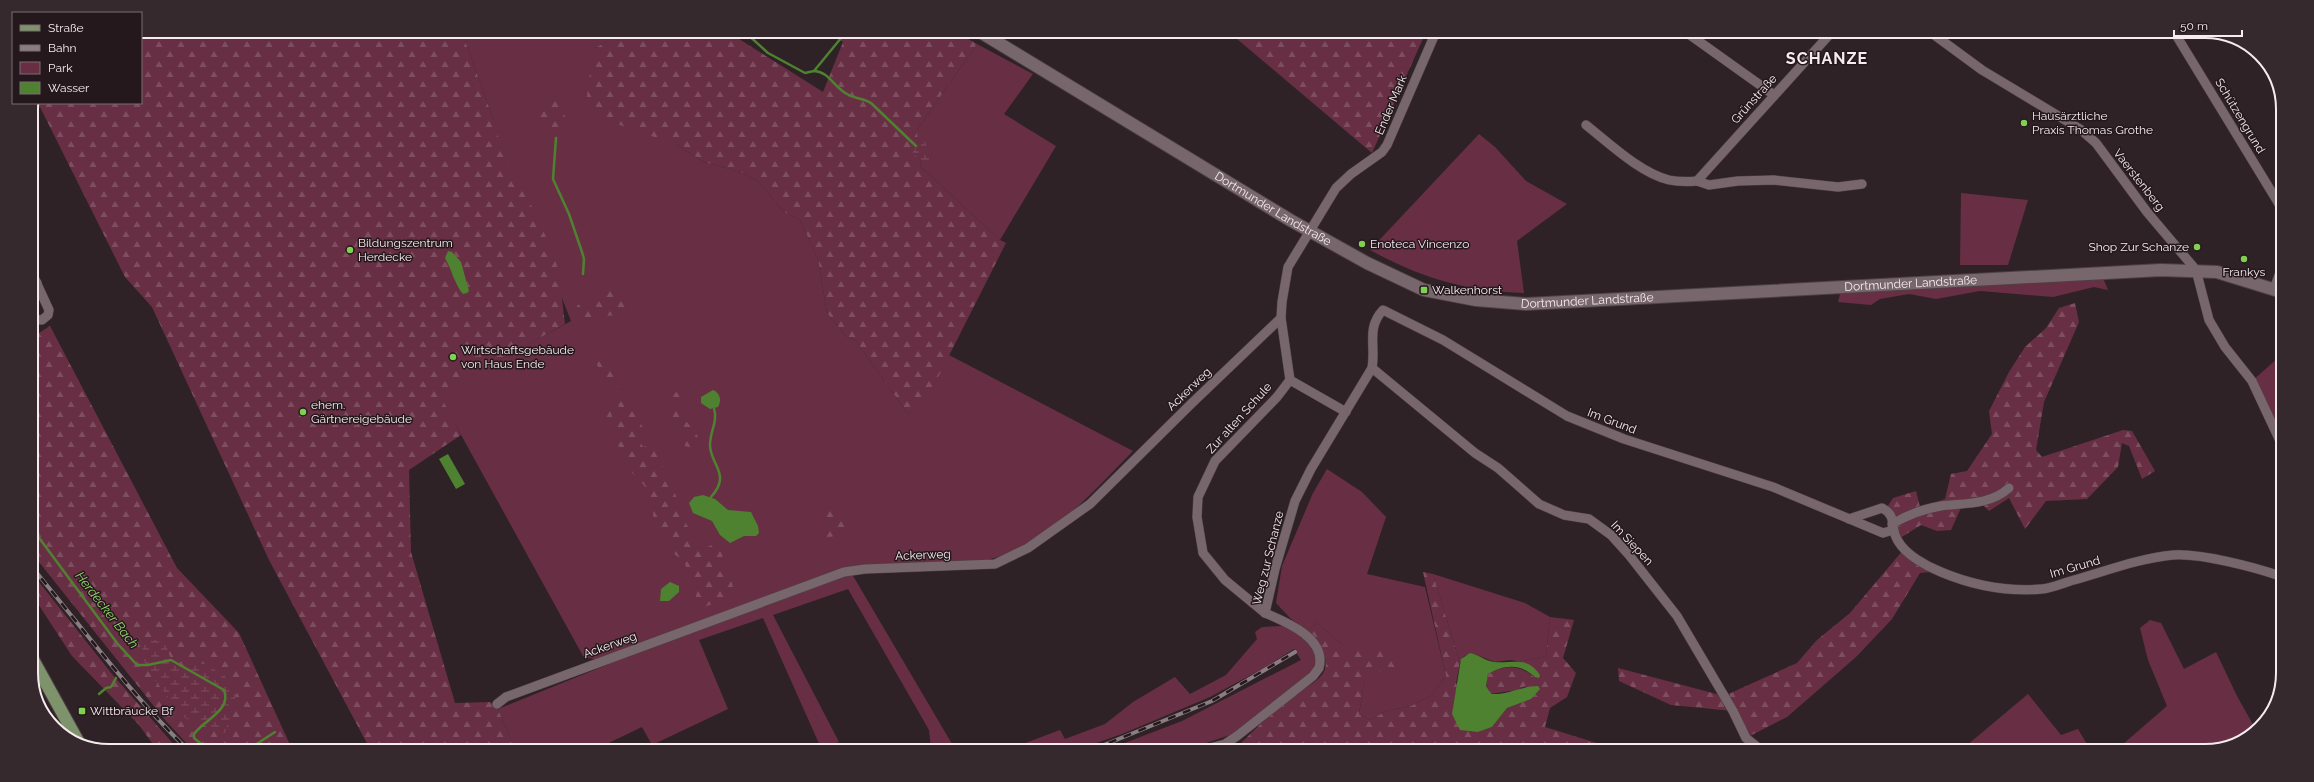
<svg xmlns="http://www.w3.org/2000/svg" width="2314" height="782" font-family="Raleway,sans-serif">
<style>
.green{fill:#682f44}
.forest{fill:url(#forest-firs)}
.wetland{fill:url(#wetland-marsh)}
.water{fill:#4e8130}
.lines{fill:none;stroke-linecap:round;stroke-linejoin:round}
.stream{stroke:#4e8130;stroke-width:2.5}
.minor-casing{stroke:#4d4145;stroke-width:10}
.secondary-casing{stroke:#4d4145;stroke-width:14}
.primary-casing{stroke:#4d4145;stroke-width:14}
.minor{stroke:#77676c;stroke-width:9}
.secondary{stroke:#77676c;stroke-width:12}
.primary{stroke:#7e926c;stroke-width:12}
.rail-casing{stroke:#897d81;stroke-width:4}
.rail{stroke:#25181c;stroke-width:2.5;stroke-dasharray:8;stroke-linecap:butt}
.poi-dot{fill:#80d051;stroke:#25181c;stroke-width:1.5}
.labels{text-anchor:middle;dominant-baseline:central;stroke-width:3;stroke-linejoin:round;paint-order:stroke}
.street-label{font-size:12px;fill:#f6ecef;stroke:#25181c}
.poi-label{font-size:12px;fill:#f6ecef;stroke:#25181c;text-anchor:start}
.water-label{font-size:13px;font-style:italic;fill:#90d66c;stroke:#25181c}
.district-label{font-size:16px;font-weight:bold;letter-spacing:1px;fill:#f6ecef;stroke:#25181c}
.rim{fill:none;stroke:#f6ecef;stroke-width:2}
</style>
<defs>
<pattern id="forest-firs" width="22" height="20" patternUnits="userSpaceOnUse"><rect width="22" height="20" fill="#682f44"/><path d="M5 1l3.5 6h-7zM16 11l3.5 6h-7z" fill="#7e4d5f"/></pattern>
<pattern id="wetland-marsh" width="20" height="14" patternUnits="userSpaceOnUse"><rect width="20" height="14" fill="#682f44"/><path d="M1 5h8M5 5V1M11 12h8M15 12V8" fill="none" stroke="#7e4d5f"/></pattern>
</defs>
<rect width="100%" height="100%" fill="#2f2226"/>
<g class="green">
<path d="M462,32h162l-31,17 84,96 27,17 37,10 18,10 25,30 16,8 18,39 9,54 19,23 10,5 52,73 16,-10 25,-49 184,96c-42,42 -87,97 -147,109l-137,9 106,180h-24l-2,-19 -81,-141 -75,26 66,127 -18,6 -58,-130 -64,22 29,69 -76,36 -10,-18 -44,21h-84l-16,-39 111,-45 -26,-8 -145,-263 133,-72 -15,-38 -61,-110 -1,-52z"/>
<path d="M977,44l56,30 -29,40 52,32 -56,94 -79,-73 -4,-37z"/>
<path d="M1479,134l16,13 31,34 41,23 -50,37 7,52c-59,-2 -103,-15 -154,-43z"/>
<path d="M1961,193l67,7 -20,65h-48z"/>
<path d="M2103,278l5,12 -14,-3 -41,10 -73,-6 -44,8 -27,-5 -29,5 -9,6 -33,-3 4,-16z"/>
<path d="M2278,358l3,5v80l-29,-62z"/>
<path d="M1327,469l35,23 24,25 -19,57 58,13 21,89 -14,19 -21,11 -25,5 -16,9 -11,-6 5,-32 21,-35h-40l-28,-24 -9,8 -18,-13 -14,-15 6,-37 31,-73z"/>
<path d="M1433,574l92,29 25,14 -4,39 -26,6 -9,-2 -16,2 -21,-8 -10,2 -4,7z"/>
<path d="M2150,620l11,3 23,46 32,-17 21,44 19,34 -4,5 -46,16h-91l52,-45 -19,-46 -8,-32z"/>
<path d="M1282,626c18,7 39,22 32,43l-81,65 -45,15h-79l73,-28 119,-61 -7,-11 -30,19 -54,29 -88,37 -43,15h-70l51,-19 5,9 40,-15 28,-22 42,-25 15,17 36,-19 31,-36 -2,-7 7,-5z"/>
<path d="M2028,694l33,41 17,-6 13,22h-131z"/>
</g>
<g class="forest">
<path d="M141,31l321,1 32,89 11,40 25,42 24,51 5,20 6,50 -126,69 22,42 -52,35 2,82 44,151 35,-1 8,7 16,39 -145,-1 -100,-187 -117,-253 -27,-30 -87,-174h103z"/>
<path d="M624,32h104l95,60 20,-50 -14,-10 129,1 19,11 -60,86 4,37 79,73 6,3 -82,162 -16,9 -52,-73 -10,-5 -19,-23 -9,-54 -18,-39 -16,-8 -25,-30 -18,-10 -37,-10 -27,-17 -77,-27 -14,-15 7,-54z"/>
<path d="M1230,33l195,1 -53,119z"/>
<path d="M550,87l5,1 10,29 -8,15h-14l-15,-20 18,-9z"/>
<path d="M618,287l5,1 9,23 -6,4 -27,1 -12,11c-9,-5 -10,-10 -11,-20l3,-3z"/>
<path d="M2075,303l4,19 -35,80 -8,48 6,7 81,-27 9,1 23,40 -13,8 -13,-33 -7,-3 -4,24 -31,32 -41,2 -21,28 -16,-31 -20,13 -12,-12 -13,2 -13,29 -14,1 -16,-6 -24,15 -11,-31 7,-11 23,-7 4,16 25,-8 6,-25 16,-3 25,-37 -3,-23 20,-39 16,-25 21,-19 13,-20z"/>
<path d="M50,326l127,242 62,65 52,114h-101l-25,-27 -134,-168v-214z"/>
<path d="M601,356l7,4 11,20 -2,3 2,5 6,2 19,40 -7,4 6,13 9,-3 26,56 -1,7 24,43 15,-7 4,6 16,46 -45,17 7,-23 -15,-28 -10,-8 -2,-15 -18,-16c0,-7 1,-16 -1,-22 -5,-19 -27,-28 -33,-46l2,-4 -6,-9 -2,-9c-7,-4 -12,-7 -14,-16l5,-5 6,-1 3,9 10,-4 -28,-54z"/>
<path d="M680,389l4,7c-11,22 7,25 14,41l-2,7 -7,3 -4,-1c-7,-15 -25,-44 -5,-57z"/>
<path d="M833,508l13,8 2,5c-4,10 -10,16 -21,16 -8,-7 -4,-25 6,-29z"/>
<path d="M1904,549l35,22 -19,2 -28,46 -36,38 -69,60 -41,21 -13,-27 -62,-6 -52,-24 -1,-13 106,28 73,-33 20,-23 33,-27z"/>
<path d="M31,572l81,102 64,73h-21l-16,-22 -67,-69 -41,-63z"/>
<path d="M1423,572l10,2 27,89 -4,20 22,49 14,-5 15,-19 24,-9 -5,-13 -9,4 -27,4c-5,-6 -4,-12 -2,-20 17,-10 32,-9 46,3l-3,-11 -11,-4 26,-6 4,-39 24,3 -11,38 13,15 -9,24 -17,11 -5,19 74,23 -379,-1 -2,-3c21,-21 43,-42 67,-58 8,-5 17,-10 20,-19 4,-14 -9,-28 -17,-38l9,-8 28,24h40l13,6v23l-25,-6 -9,12 -5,32 11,6 16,-9 25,-5 21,-11 14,-19z"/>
</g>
<g class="wetland">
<path d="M923,137l10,25 -10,1 -11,-10z"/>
<path d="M164,639l7,21 19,13 5,-14 29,16 13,17 -12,41 -40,-15 -32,-40 -10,-19 -1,-18z"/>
</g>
<g class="water">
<path d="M448,251l4,1 9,10 8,29 -2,2 -4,1c-7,-7 -12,-26 -18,-36z"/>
<path d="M713,390c7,3 9,10 5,17l-8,2 -9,-6v-6z"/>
<path d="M448,454l17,30 -9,5 -17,-30z"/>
<path d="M703,495l12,4 13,11 23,2 7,14 1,7 -3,3h-12l-14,7 -10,-8 -8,-14 -19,-8 -4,-10 5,-6z"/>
<path d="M670,582l9,4v6l-10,9h-9l1,-12z"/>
<path d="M1470,653c8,1 15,8 24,9 18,2 32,-7 46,13l-1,3c-6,-1 -8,-5 -14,-8 -12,-6 -25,-3 -37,4l-2,12 5,8c16,1 31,-8 47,-8l2,3 -9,10 -24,9 -15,19 -14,5 -18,-2 -8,-16 9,-55z"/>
</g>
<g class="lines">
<g class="stream">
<path d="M745,32l23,21 37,20 9,-2 32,-39"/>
<path d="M814,71c14,0 21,17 33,23 8,5 16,4 24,9l45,43"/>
<path d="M556,138l-3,41 16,35 13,38 2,7 -1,15"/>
<path d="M711,497c21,-23 -1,-32 -1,-52 0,-14 8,-23 4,-37"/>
<path d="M31,527l86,116 20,22h11l23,-5 53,30c8,20 -20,30 -30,44v4l11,9"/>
<path d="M99,694l7,-6 5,-1 5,-9"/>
<path d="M252,747l23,-15"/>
</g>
<g class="minor-casing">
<g id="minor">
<path d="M1933,34l49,36 98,59 16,14 51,69 49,58 13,50 16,27 27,34 29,62"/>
<path d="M1690,35l84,60"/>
<path d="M2176,35l106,174"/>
<path d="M1586,125c23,18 54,48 83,55 9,2 18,2 28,1l133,-147"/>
<path d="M1697,181l12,4 29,-4 36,-1 64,7 24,-3"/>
<path d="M31,271l18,39 -1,5 -6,5 -11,-1"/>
<path d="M2274,289l8,-22"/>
<path d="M31,294l6,-11"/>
<path d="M1372,368l103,85 23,15 41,36 25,11 25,4 22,16 18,20 48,61 56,95 13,27 15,12"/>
<path d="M1290,380l56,32"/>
<path d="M1849,519l33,-11c16,8 7,19 16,33 8,14 28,25 43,31 31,13 67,20 101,17 10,-1 21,-6 32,-9 32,-9 66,-22 99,-25 27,-2 81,12 107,21"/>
<path d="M1892,524c15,-9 31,-15 49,-18 24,-3 49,-1 68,-18"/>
<path d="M1265,613l-40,-33 -22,-27 -6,-36 1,-20 17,-36 62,-64 13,-17 -9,-62 1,-16 6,-35 48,-79 15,-14 31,-22 5,-7 48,-111"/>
<path d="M497,704l9,-7 338,-125 21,-3 130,-5 33,-16 62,-44 102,-101 89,-85"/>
<path d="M1206,749l19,-5 12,-8 76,-60 6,-8c8,-30 -33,-46 -54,-55l10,-44 20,-68 16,-32 61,-101c4,-22 -6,-40 11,-58l60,30 124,76 57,23 149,48 110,46 10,-3"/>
</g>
</g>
<g class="secondary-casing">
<g id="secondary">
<path id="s1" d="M982,33l308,187 77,43 57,27 52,10 50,4 635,-34 56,2 65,20"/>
</g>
</g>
<g class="primary-casing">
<path id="primary" d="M31,656l48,87"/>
</g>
<use href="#minor" class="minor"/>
<use href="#secondary" class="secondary"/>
<use href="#primary" class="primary"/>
<g class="rail-casing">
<g id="rail">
<path d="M31,566c51,61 97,125 154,181"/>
<path d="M1094,749l118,-48 83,-49"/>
</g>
</g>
<use href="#rail" class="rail"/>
</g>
<g class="poi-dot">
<circle cx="2024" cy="123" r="4"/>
<circle cx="1362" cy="244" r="4"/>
<circle cx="2197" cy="247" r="4"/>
<circle cx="350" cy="250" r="4"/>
<circle cx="2244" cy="259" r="4"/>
<rect x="1420" y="286" width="8" height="8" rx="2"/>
<circle cx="453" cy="357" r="4"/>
<circle cx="303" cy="412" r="4"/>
<rect x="78" y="707" width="8" height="8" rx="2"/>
</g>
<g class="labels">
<g class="street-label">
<text transform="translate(1754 99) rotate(-48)">Grünstraße</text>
<text transform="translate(1391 105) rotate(-67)">Ender Mark</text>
<text transform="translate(2240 116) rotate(59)">Schützengrund</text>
<text transform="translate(2139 180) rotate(52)">Vaerstenberg</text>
<text stroke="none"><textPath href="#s1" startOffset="340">Dortmunder Landstraße</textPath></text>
<text stroke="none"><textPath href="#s1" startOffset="1000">Dortmunder Landstraße</textPath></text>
<text stroke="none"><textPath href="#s1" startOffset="676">Dortmunder Landstraße</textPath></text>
<text transform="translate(1189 389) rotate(-44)">Ackerweg</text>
<text transform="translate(1239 418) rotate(-48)">Zur alten Schule</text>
<text transform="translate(1612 421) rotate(21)">Im Grund</text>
<text transform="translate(1632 543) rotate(47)">Im Siepen</text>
<text transform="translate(923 555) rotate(-2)">Ackerweg</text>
<text transform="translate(1268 558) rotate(-76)">Weg zur Schanze</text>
<text transform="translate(2075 567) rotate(-16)">Im Grund</text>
<text transform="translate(610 645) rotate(-20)">Ackerweg</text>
</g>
<g class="poi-label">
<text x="2032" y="116">Hausärztliche<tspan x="2032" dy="14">Praxis Thomas Grothe</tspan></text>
<text x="358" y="243">Bildungszentrum<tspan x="358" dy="14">Herdecke</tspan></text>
<text x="1370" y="244">Enoteca Vincenzo</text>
<text x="2189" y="247" text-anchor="end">Shop Zur Schanze</text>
<text x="2244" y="272" text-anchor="middle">Frankys</text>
<text x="1432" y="290">Walkenhorst</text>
<text x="461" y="350">Wirtschaftsgebäude<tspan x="461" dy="14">von Haus Ende</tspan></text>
<text x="311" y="405">ehem.<tspan x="311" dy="14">Gärtnereigebäude</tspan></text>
<text x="90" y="711">Wittbräucke Bf</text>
</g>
<g class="water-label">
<text transform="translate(107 610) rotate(52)">Herdecker Bach</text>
</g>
<g class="district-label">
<text x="1827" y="58">SCHANZE</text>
</g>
</g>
<path d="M0 0H2314V782H0ZM109 38H2205A71 71 0 0 1 2276 109V673A71 71 0 0 1 2205 744H109A71 71 0 0 1 38 673V109A71 71 0 0 1 109 38Z" fill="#36292d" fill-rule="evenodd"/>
<path class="rim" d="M109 38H2205A71 71 0 0 1 2276 109V673A71 71 0 0 1 2205 744H109A71 71 0 0 1 38 673V109A71 71 0 0 1 109 38Z"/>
<rect x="12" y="12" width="130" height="92" fill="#25181c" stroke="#796d70"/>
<rect x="20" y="25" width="20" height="6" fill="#7e926c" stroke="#796d70"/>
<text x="48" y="32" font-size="12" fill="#f6ecef">Straße</text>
<rect x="20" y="45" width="20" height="6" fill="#897d81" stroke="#796d70"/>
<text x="48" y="52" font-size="12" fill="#f6ecef">Bahn</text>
<rect x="20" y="62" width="20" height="12" fill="#682f44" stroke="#796d70"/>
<text x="48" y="72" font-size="12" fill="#f6ecef">Park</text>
<rect x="20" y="82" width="20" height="12" fill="#4e8130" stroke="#796d70"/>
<text x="48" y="92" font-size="12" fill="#f6ecef">Wasser</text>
<path d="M2174 30v6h68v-6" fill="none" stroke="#f6ecef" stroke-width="2"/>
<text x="2180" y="30" font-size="12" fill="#f6ecef" stroke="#25181c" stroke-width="3" paint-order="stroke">50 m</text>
</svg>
